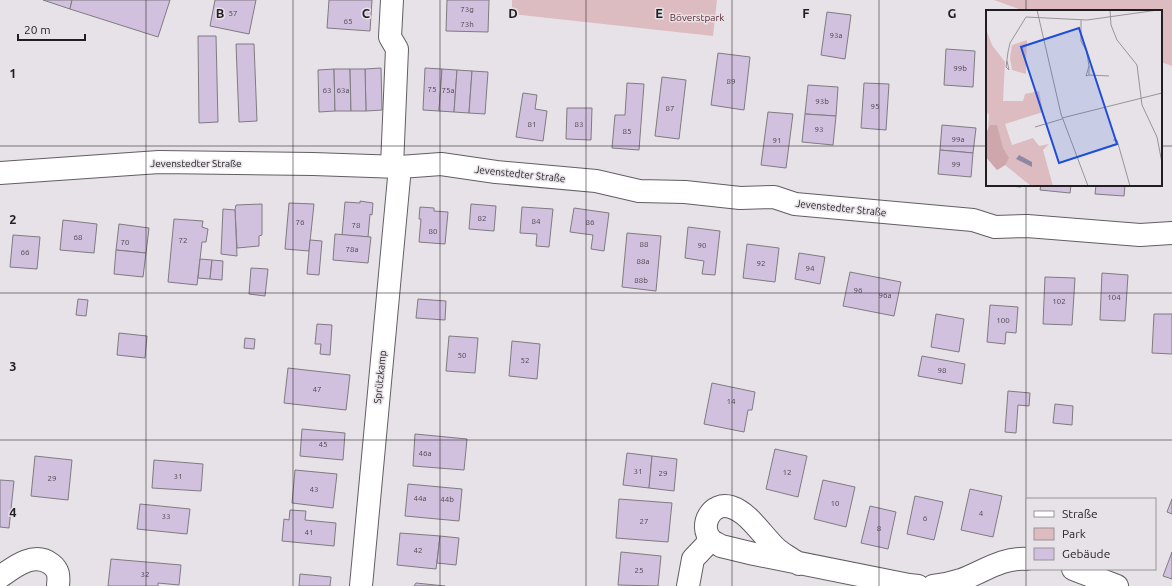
<svg xmlns="http://www.w3.org/2000/svg" width="1172" height="586" font-family="Ubuntu,sans-serif">
<style>
.green{fill:#dcbcc0}
.building{fill:#d2c1de;stroke:#7e7b81}
.lines{fill:none;stroke-linecap:round;stroke-linejoin:round}
.minor-casing{stroke:#625e62;stroke-width:24}
.minor{stroke:#fff;stroke-width:22}
.grid{fill:none;stroke:#201e20;stroke-width:1;stroke-opacity:0.55}
.labels{text-anchor:middle;dominant-baseline:central;stroke-width:3;stroke-linejoin:round;paint-order:stroke}
.number-label{font-size:8px;fill:#4c4750}
.park-label{font-size:10px;fill:#5d2b34;stroke:#e7e2e7}
.street-label{font-size:10px;fill:#201e20;stroke:#e7e2e7}
.inset-road{fill:none;stroke:#979497;stroke-width:1}
.view{fill:#1d4ed8;fill-opacity:0.15;stroke:#1d4ed8;stroke-width:2}
.inset-edge{fill:none;stroke:#201e20;stroke-width:2}
.grid-label{font-size:13px;text-anchor:middle;font-weight:bold;fill:#201e20;stroke:#e7e2e7;stroke-width:3;stroke-linejoin:round;paint-order:stroke}
</style>
<rect width="100%" height="100%" fill="#e7e2e7"/>
<g class="green">
<path d="M512,0h205l-4,36 -201,-22z"/>
<path d="M994,0h178v66l-11,-4v-51h-137z"/>
</g>
<g class="building">
<path d="M43,0h29l-2,9z"/>
<path d="M72,0h98l-12,37 -88,-28z"/>
<path d="M215,0h41l-7,34 -39,-8z"/>
<path d="M329,0h43l-2,31 -43,-3z"/>
<path d="M447,0h42l-1,32 -42,-1z"/>
<path d="M827,12l24,3 -6,44 -24,-4z"/>
<path d="M198,36h18l2,86 -19,1z"/>
<path d="M236,44h18l3,77 -18,1z"/>
<path d="M946,49l29,2 -2,36 -29,-2z"/>
<path d="M718,53l32,4 -6,53 -33,-5z"/>
<path d="M381,68l1,42 -16,1 -1,-42z"/>
<path d="M425,68l17,1 -3,42 -16,-1z"/>
<path d="M334,69l1,42 -16,1 -1,-42z"/>
<path d="M334,69h16l1,42h-16z"/>
<path d="M350,69h15l1,42h-15z"/>
<path d="M442,69l15,1 -3,42 -15,-1z"/>
<path d="M457,70l15,1 -3,42 -15,-1z"/>
<path d="M472,71l16,1 -3,42 -16,-1z"/>
<path d="M662,77l24,3 -7,59 -24,-3z"/>
<path d="M627,83l17,1 -5,66 -27,-2 3,-33h10z"/>
<path d="M864,83l25,1 -3,46 -25,-2z"/>
<path d="M808,85l30,2 -2,29 -31,-2z"/>
<path d="M523,93l14,2 -2,14 12,2 -4,30 -27,-4z"/>
<path d="M567,108h25l-1,32 -25,-1z"/>
<path d="M768,112l25,2 -7,54 -25,-3z"/>
<path d="M805,114l31,2 -3,29 -31,-3z"/>
<path d="M942,125l34,3 -3,25 -33,-3z"/>
<path d="M940,150l33,3 -2,24 -33,-3z"/>
<path d="M997,185h24v2z"/>
<path d="M1041,185h30l-1,8 -30,-3z"/>
<path d="M1096,185h29l-1,11 -29,-2z"/>
<path d="M360,201l13,2 -1,12 -2,-1 -2,23 -26,-2 3,-33 15,1z"/>
<path d="M289,203l25,1 -5,47 -24,-2z"/>
<path d="M262,204v31l-3,1v10l-22,2 -2,-38 1,-5z"/>
<path d="M471,204l25,2 -2,25 -25,-2z"/>
<path d="M420,207l14,1v3l14,1 -3,32 -26,-2 2,-23h-2z"/>
<path d="M522,207l31,2 -4,38 -13,-1 1,-12 -17,-1z"/>
<path d="M574,208l35,5 -5,38 -13,-2 2,-14 -23,-3z"/>
<path d="M223,209l12,1 2,46 -16,-2z"/>
<path d="M174,219l29,2 -1,6 6,2 -2,13h-4l-5,43 -29,-3z"/>
<path d="M63,220l34,4 -3,29 -34,-3z"/>
<path d="M119,224l30,4 -3,25 -30,-3z"/>
<path d="M688,227l32,4 -5,44 -13,-1 2,-13 -19,-3z"/>
<path d="M627,233l34,3 -5,55 -34,-4z"/>
<path d="M335,234l36,3 -3,26 -35,-3z"/>
<path d="M13,235l27,2 -3,32 -27,-2z"/>
<path d="M310,240l12,1 -3,34 -12,-1z"/>
<path d="M747,244l32,4 -4,34 -32,-4z"/>
<path d="M116,250l30,3 -3,24 -29,-3z"/>
<path d="M799,253l26,4 -5,27 -25,-5z"/>
<path d="M200,259l12,1 -2,19 -12,-1z"/>
<path d="M212,260l11,1 -1,19 -12,-1z"/>
<path d="M251,268l17,1 -3,27 -16,-2z"/>
<path d="M850,272l51,10 -7,34 -51,-10z"/>
<path d="M1102,273l26,2 -3,46 -25,-1z"/>
<path d="M1045,277l30,1 -3,47 -29,-1z"/>
<path d="M78,299l10,1 -2,16 -10,-1z"/>
<path d="M418,299l28,2 -1,19 -29,-2z"/>
<path d="M990,305l28,2 -2,26 -10,-1 -1,12 -18,-2z"/>
<path d="M936,314l28,5 -5,33 -28,-5z"/>
<path d="M1154,314h18v40l-20,-1z"/>
<path d="M317,324l15,1 -2,30 -10,-1 1,-10h-6z"/>
<path d="M119,333l28,3 -2,22 -28,-3z"/>
<path d="M449,336l29,2 -3,35 -29,-2z"/>
<path d="M245,338l10,1 -1,10 -10,-1z"/>
<path d="M512,341l28,3 -3,35 -28,-3z"/>
<path d="M922,356l43,8 -3,20 -44,-8z"/>
<path d="M288,368l62,7 -4,35 -62,-7z"/>
<path d="M712,383l43,9 -3,18h-4l-4,22 -40,-8z"/>
<path d="M1008,391l22,2 -1,13 -11,-1 -2,28 -11,-1z"/>
<path d="M1055,404l18,2 -1,19 -19,-2z"/>
<path d="M302,429l43,4 -2,27 -43,-4z"/>
<path d="M415,434l52,5 -3,31 -51,-4z"/>
<path d="M775,449l32,7 -9,41 -32,-8z"/>
<path d="M627,453l25,3 -3,32 -26,-3z"/>
<path d="M35,456l37,4 -4,40 -37,-4z"/>
<path d="M652,456l25,3 -3,32 -25,-3z"/>
<path d="M154,460l49,4 -2,27 -49,-3z"/>
<path d="M295,470l42,4 -4,34 -41,-5z"/>
<path d="M0,480l14,1 -5,47 -9,-1z"/>
<path d="M823,480l32,7 -9,40 -32,-8z"/>
<path d="M408,484l54,5 -3,32 -54,-5z"/>
<path d="M970,489l32,7 -9,41 -32,-7z"/>
<path d="M915,496l28,6 -9,38 -27,-6z"/>
<path d="M619,499l53,4 -4,39 -52,-4z"/>
<path d="M1172,499v15l-5,-2z"/>
<path d="M140,504l50,5 -3,25 -50,-5z"/>
<path d="M870,506l26,6 -8,37 -27,-6z"/>
<path d="M290,510l16,1 -1,9 31,3 -2,23 -52,-5 2,-22 5,1z"/>
<path d="M400,533l40,3 -4,33 -39,-4z"/>
<path d="M440,536l19,2 -3,27 -19,-2z"/>
<path d="M621,552l40,4 -3,30 -40,-1z"/>
<path d="M1172,552v27l-9,-3z"/>
<path d="M111,559l70,6 -2,20 -21,-2v3h-50z"/>
<path d="M300,574l31,3 -1,9h-31z"/>
<path d="M416,583l29,3h-31z"/>
</g>
<g class="lines">
<g class="minor-casing">
<g id="minor">
<path d="M392,166l5,-117 -7,-12 2,-37"/>
<path d="M0,173l159,-11 154,2 87,3 41,-3 55,8 100,9 43,10 46,1 55,6 34,-1 21,7 178,16 22,7 32,-1 113,9 32,-2"/>
<path d="M799,564c-7,-5 -15,-9 -21,-14 -15,-13 -28,-37 -47,-43 -19,-6 -33,18 -20,33 2,2 7,4 10,6l33,8 155,31 9,1"/>
<path d="M1073,569l44,17"/>
<path d="M0,577c14,-10 34,-26 51,-13 8,6 8,12 7,22"/>
<path d="M361,586l39,-419"/>
<path d="M688,586l5,-27 18,-19"/>
<path d="M933,586c9,-1 19,-3 28,-6 22,-8 41,-23 66,-21"/>
</g>
</g>
<use href="#minor" class="minor"/>
</g>
<path class="grid" d="M146,0v586M293,0v586M440,0v586M586,0v586M732,0v586M879,0v586M1026,0v11M0,146h987M1161,146h11M1026,185v401M0,293h1172M0,440h1172"/>
<g class="labels">
<g class="number-label">
<text x="467" y="9">73g</text>
<text x="233" y="13">57</text>
<text x="348" y="21">65</text>
<text x="467" y="24">73h</text>
<text x="836" y="35">93a</text>
<text x="960" y="68">99b</text>
<text x="731" y="81">89</text>
<text x="432" y="89">75</text>
<text x="327" y="90">63</text>
<text x="343" y="90">63a</text>
<text x="448" y="90">75a</text>
<text x="822" y="101">93b</text>
<text x="875" y="106">95</text>
<text x="670" y="108">87</text>
<text x="532" y="124">81</text>
<text x="579" y="124">83</text>
<text x="819" y="129">93</text>
<text x="627" y="131">85</text>
<text x="958" y="139">99a</text>
<text x="777" y="140">91</text>
<text x="956" y="164">99</text>
<text x="482" y="218">82</text>
<text x="536" y="221">84</text>
<text x="300" y="222">76</text>
<text x="590" y="222">86</text>
<text x="356" y="225">78</text>
<text x="433" y="231">80</text>
<text x="78" y="237">68</text>
<text x="183" y="240">72</text>
<text x="125" y="242">70</text>
<text x="644" y="244">88</text>
<text x="702" y="245">90</text>
<text x="352" y="249">78a</text>
<text x="25" y="252">66</text>
<text x="643" y="261">88a</text>
<text x="761" y="263">92</text>
<text x="810" y="268">94</text>
<text x="641" y="280">88b</text>
<text x="858" y="290">96</text>
<text x="885" y="295">96a</text>
<text x="1114" y="297">104</text>
<text x="1059" y="301">102</text>
<text x="1003" y="320">100</text>
<text x="462" y="355">50</text>
<text x="525" y="360">52</text>
<text x="942" y="370">98</text>
<text x="317" y="389">47</text>
<text x="731" y="401">14</text>
<text x="323" y="444">45</text>
<text x="425" y="453">46a</text>
<text x="638" y="471">31</text>
<text x="787" y="472">12</text>
<text x="663" y="473">29</text>
<text x="178" y="476">31</text>
<text x="52" y="478">29</text>
<text x="314" y="489">43</text>
<text x="420" y="498">44a</text>
<text x="447" y="499">44b</text>
<text x="835" y="503">10</text>
<text x="981" y="513">4</text>
<text x="166" y="516">33</text>
<text x="925" y="518">6</text>
<text x="644" y="521">27</text>
<text x="879" y="528">8</text>
<text x="309" y="532">41</text>
<text x="418" y="550">42</text>
<text x="639" y="570">25</text>
<text x="145" y="574">32</text>
</g>
<g class="park-label">
<text x="697" y="17">Böverstpark</text>
</g>
<g class="street-label">
<text x="196" y="163">Jevenstedter Straße</text>
<text transform="translate(520 174) rotate(6)">Jevenstedter Straße</text>
<text transform="translate(841 208) rotate(6)">Jevenstedter Straße</text>
<text transform="translate(380 377) rotate(-84)">Sprützkamp</text>
</g>
</g>
<g transform="translate(986 10)">
<rect width="176" height="176" fill="#e7e2e7"/>
<path d="M0,19l6,16 13,17 -2,39h20l2,-7 14,-3 4,21 -38,12 7,21 21,-7 6,8 10,-2 -6,6 10,36h-22l-26,-21 -8,5 -11,-13 3,-42 -3,-4zM41,30l-1,24v10l-14,-4 -2,-12 2,-13z" fill="#dcbcc0"/>
<path d="M4,115h7l6,23 6,10 -4,7 -8,5 -11,-13v-24z" fill="#cda7ac"/>
<path d="M33,145l13,7v5l-16,-8z" fill="#8c88a6"/>
<path class="inset-road" d="M51,0l24,104 27,72M124,0l1,15 6,15 20,25 5,40 15,32 5,26M95,10v21l6,11v2l2,12v9l-3,1 3,-10M21,51l2,9 -3,-3 2,-15 2,-9 16,-26 61,3 71,-10M103,65l20,1M76,108l100,-25M49,117l27,-8M127,130h4l13,46"/>
<path class="view" d="M93,18l38,116 -58,19 -38,-116z"/>
<rect width="176" height="176" class="inset-edge"/>
</g>
<g class="grid-label">
<text x="220" y="18">B</text>
<text x="366" y="18">C</text>
<text x="513" y="18">D</text>
<text x="659" y="18">E</text>
<text x="806" y="18">F</text>
<text x="952" y="18">G</text>
<text x="13" y="78">1</text>
<text x="13" y="224">2</text>
<text x="13" y="371">3</text>
<text x="13" y="517">4</text>
</g>
<rect x="1026" y="498" width="130" height="72" fill="#e7e2e7" stroke="#979497"/>
<rect x="1034" y="511" width="20" height="6" fill="#ffffff" stroke="#979497"/>
<text x="1062" y="518" font-size="12" fill="#201e20">Straße</text>
<rect x="1034" y="528" width="20" height="12" fill="#dcbcc0" stroke="#979497"/>
<text x="1062" y="538" font-size="12" fill="#201e20">Park</text>
<rect x="1034" y="548" width="20" height="12" fill="#d2c1de" stroke="#979497"/>
<text x="1062" y="558" font-size="12" fill="#201e20">Gebäude</text>
<path d="M18 34v6h67v-6" fill="none" stroke="#201e20" stroke-width="2"/>
<text x="24" y="34" font-size="12" fill="#201e20" stroke="#e7e2e7" stroke-width="3" paint-order="stroke">20 m</text>
</svg>
